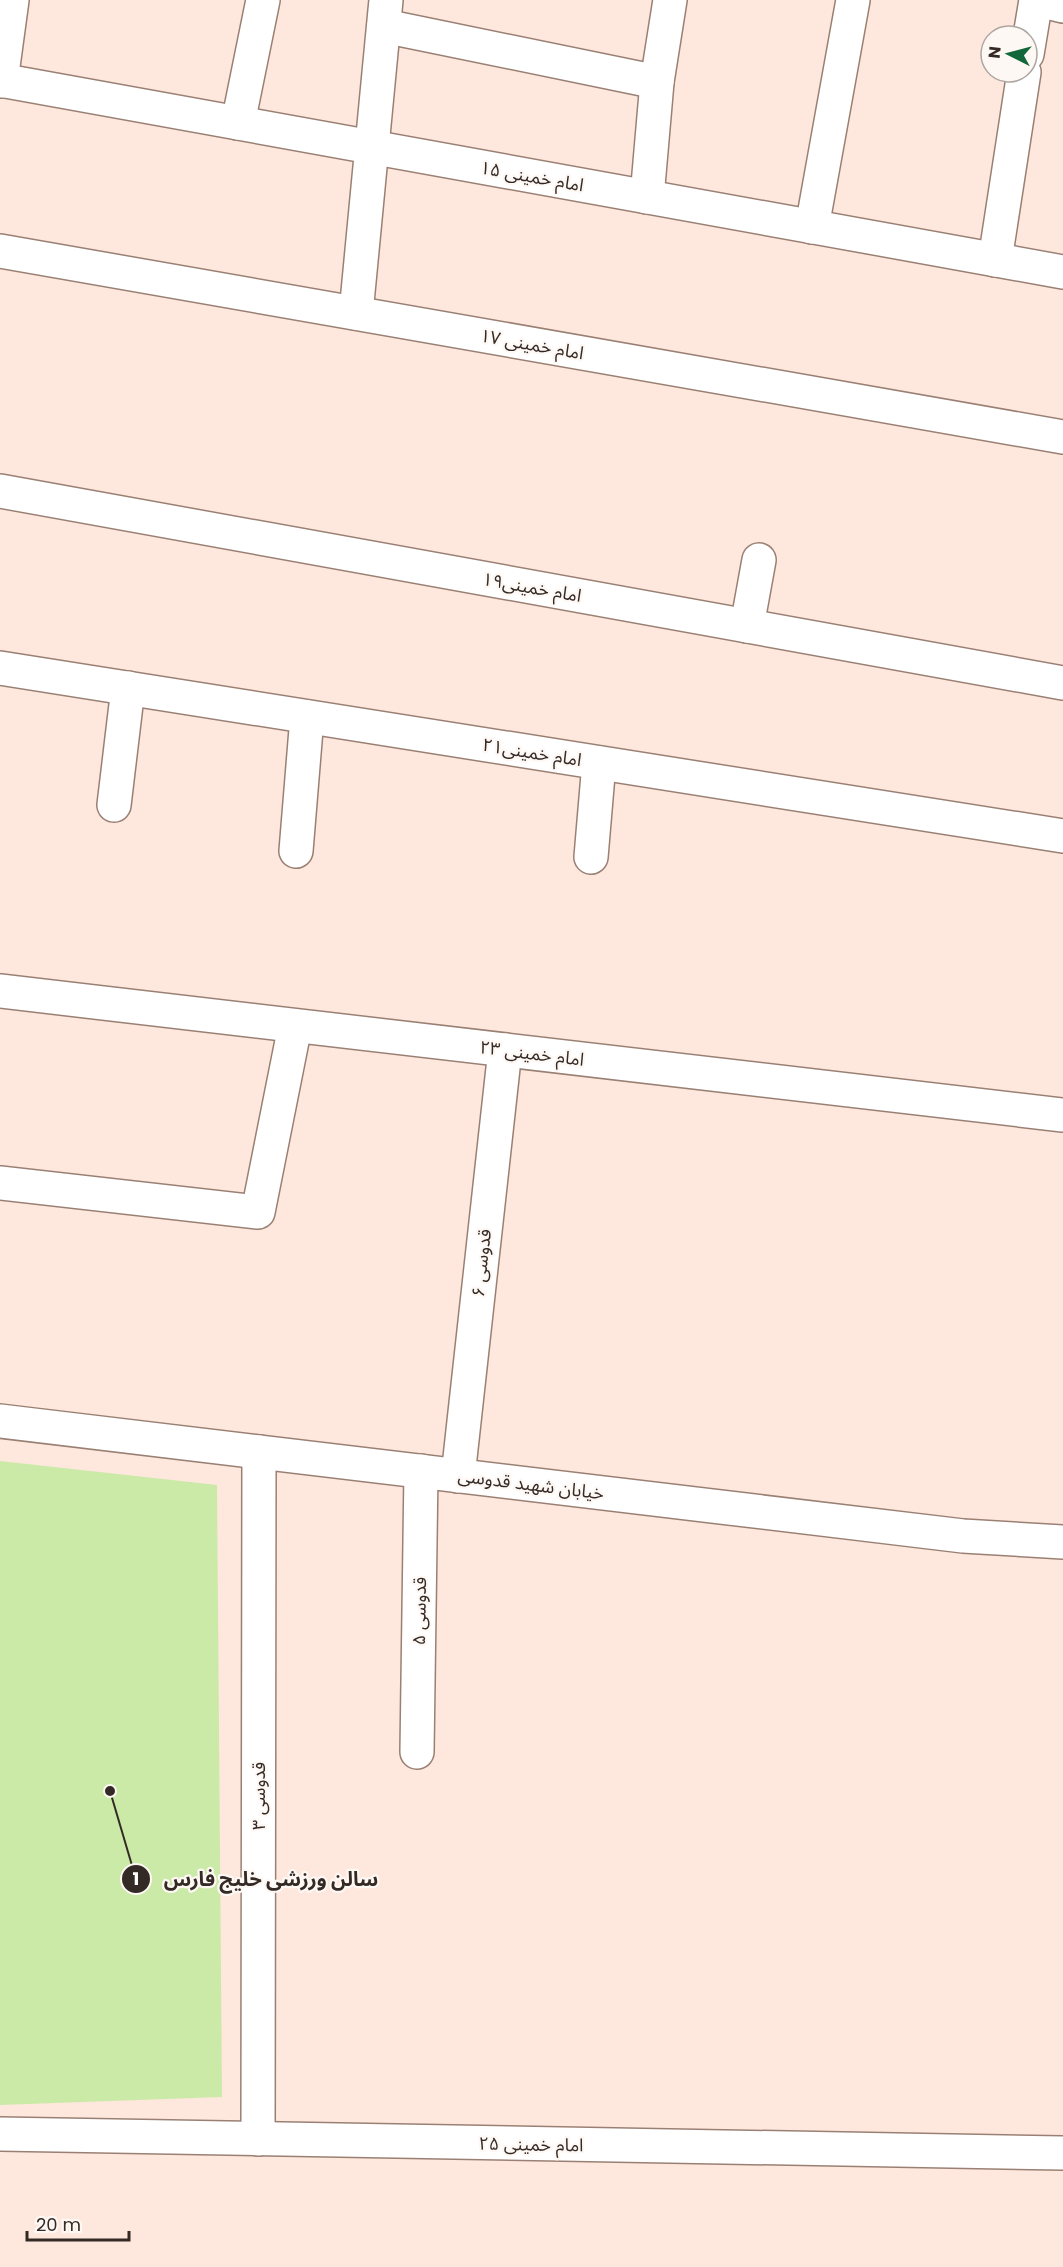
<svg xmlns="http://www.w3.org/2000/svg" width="1063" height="2267" font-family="Poppins,'Noto Sans Arabic',sans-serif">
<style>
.green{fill:#cbeaa8}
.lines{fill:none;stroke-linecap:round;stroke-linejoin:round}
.minor-casing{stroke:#9a8074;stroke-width:36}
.secondary-casing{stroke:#9a8074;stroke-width:36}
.minor{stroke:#fff;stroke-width:33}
.secondary{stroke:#fff;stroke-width:33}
.labels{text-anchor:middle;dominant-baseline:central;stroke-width:4.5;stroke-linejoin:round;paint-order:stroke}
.street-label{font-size:18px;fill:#342a25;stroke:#fef8f5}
.leader{fill:none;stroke:#342a25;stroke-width:2}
.callout-dot{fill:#342a25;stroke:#fef8f5;stroke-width:2}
.mark-label{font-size:18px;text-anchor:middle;font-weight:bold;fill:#fff}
.callout-label{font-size:20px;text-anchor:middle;font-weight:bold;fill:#342a25;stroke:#fef8f5;stroke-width:4.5;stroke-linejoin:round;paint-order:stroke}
</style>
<rect width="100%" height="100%" fill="#fee7dc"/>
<path class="green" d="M0,1461l217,24 5,612 -222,8z"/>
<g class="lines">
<g class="minor-casing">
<g id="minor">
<path d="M1038,0l25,6"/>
<path d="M384,26l273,56"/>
<path d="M1027,54l9,-54"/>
<path d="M0,80l1063,192"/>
<path d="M1,81l11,-81"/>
<path d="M238,123l25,-123"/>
<path d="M647,197l10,-115 13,-82"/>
<path d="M812,227l41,-227"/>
<path d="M0,251l1063,186"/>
<path d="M995,260l29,-188"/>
<path d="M356,313l30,-313"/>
<path d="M0,491l1063,192"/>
<path d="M747,626l12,-66"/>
<path d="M0,668l1063,168"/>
<path d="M114,805l14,-117"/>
<path d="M296,851l11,-134"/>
<path d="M591,857l8,-94"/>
<path d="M0,991l1063,124"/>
<path d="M0,1183l258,29 37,-186"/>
<path d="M458,1476l47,-426"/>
<path d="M417,1752l4,-281"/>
<path d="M0,2134l1063,19"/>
<path d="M258,2139l1,-687"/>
</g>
</g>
<g class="secondary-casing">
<path id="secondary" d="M0,1421l963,115 100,6"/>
</g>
<use href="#minor" class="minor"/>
<use href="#secondary" class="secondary"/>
</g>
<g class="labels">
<g class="street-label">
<text transform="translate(532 176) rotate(10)">امام خمینی ۱۵</text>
<text transform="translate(532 344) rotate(10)">امام خمینی ۱۷</text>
<text transform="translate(532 587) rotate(10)">امام خمینی۱۹</text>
<text transform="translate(532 752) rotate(9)">امام خمینی۲۱</text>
<text transform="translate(532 1053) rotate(7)">امام خمینی ۲۳</text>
<text transform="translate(481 1263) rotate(-84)">قدوسی ۶</text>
<text transform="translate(531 1484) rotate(7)">خیابان شهید قدوسی</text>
<text transform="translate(419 1611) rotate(-89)">قدوسی ۵</text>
<text transform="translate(258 1796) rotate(-90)">قدوسی ۳</text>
<text transform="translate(531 2144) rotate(1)">امام خمینی ۲۵</text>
</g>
</g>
<path class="leader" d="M110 1791L136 1879"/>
<g class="callout-dot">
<circle cx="110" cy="1791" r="6"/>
<circle cx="136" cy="1879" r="15"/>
</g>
<g class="mark-label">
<text x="136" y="1885">1</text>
</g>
<g class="callout-label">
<text x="271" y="1886">سالن ورزشی خلیج فارس</text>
</g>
<g transform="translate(1009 54) rotate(276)"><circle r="28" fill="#fef8f5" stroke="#ada6a2" stroke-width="1.5"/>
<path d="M0-4.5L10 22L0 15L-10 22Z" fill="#12683a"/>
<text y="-9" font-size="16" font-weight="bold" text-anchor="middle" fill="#342a25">N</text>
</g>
<path d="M27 2231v9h102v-9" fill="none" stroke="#342a25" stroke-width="3"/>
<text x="36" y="2231" font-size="18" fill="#342a25" stroke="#fef8f5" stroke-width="4.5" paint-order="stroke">20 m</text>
</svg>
